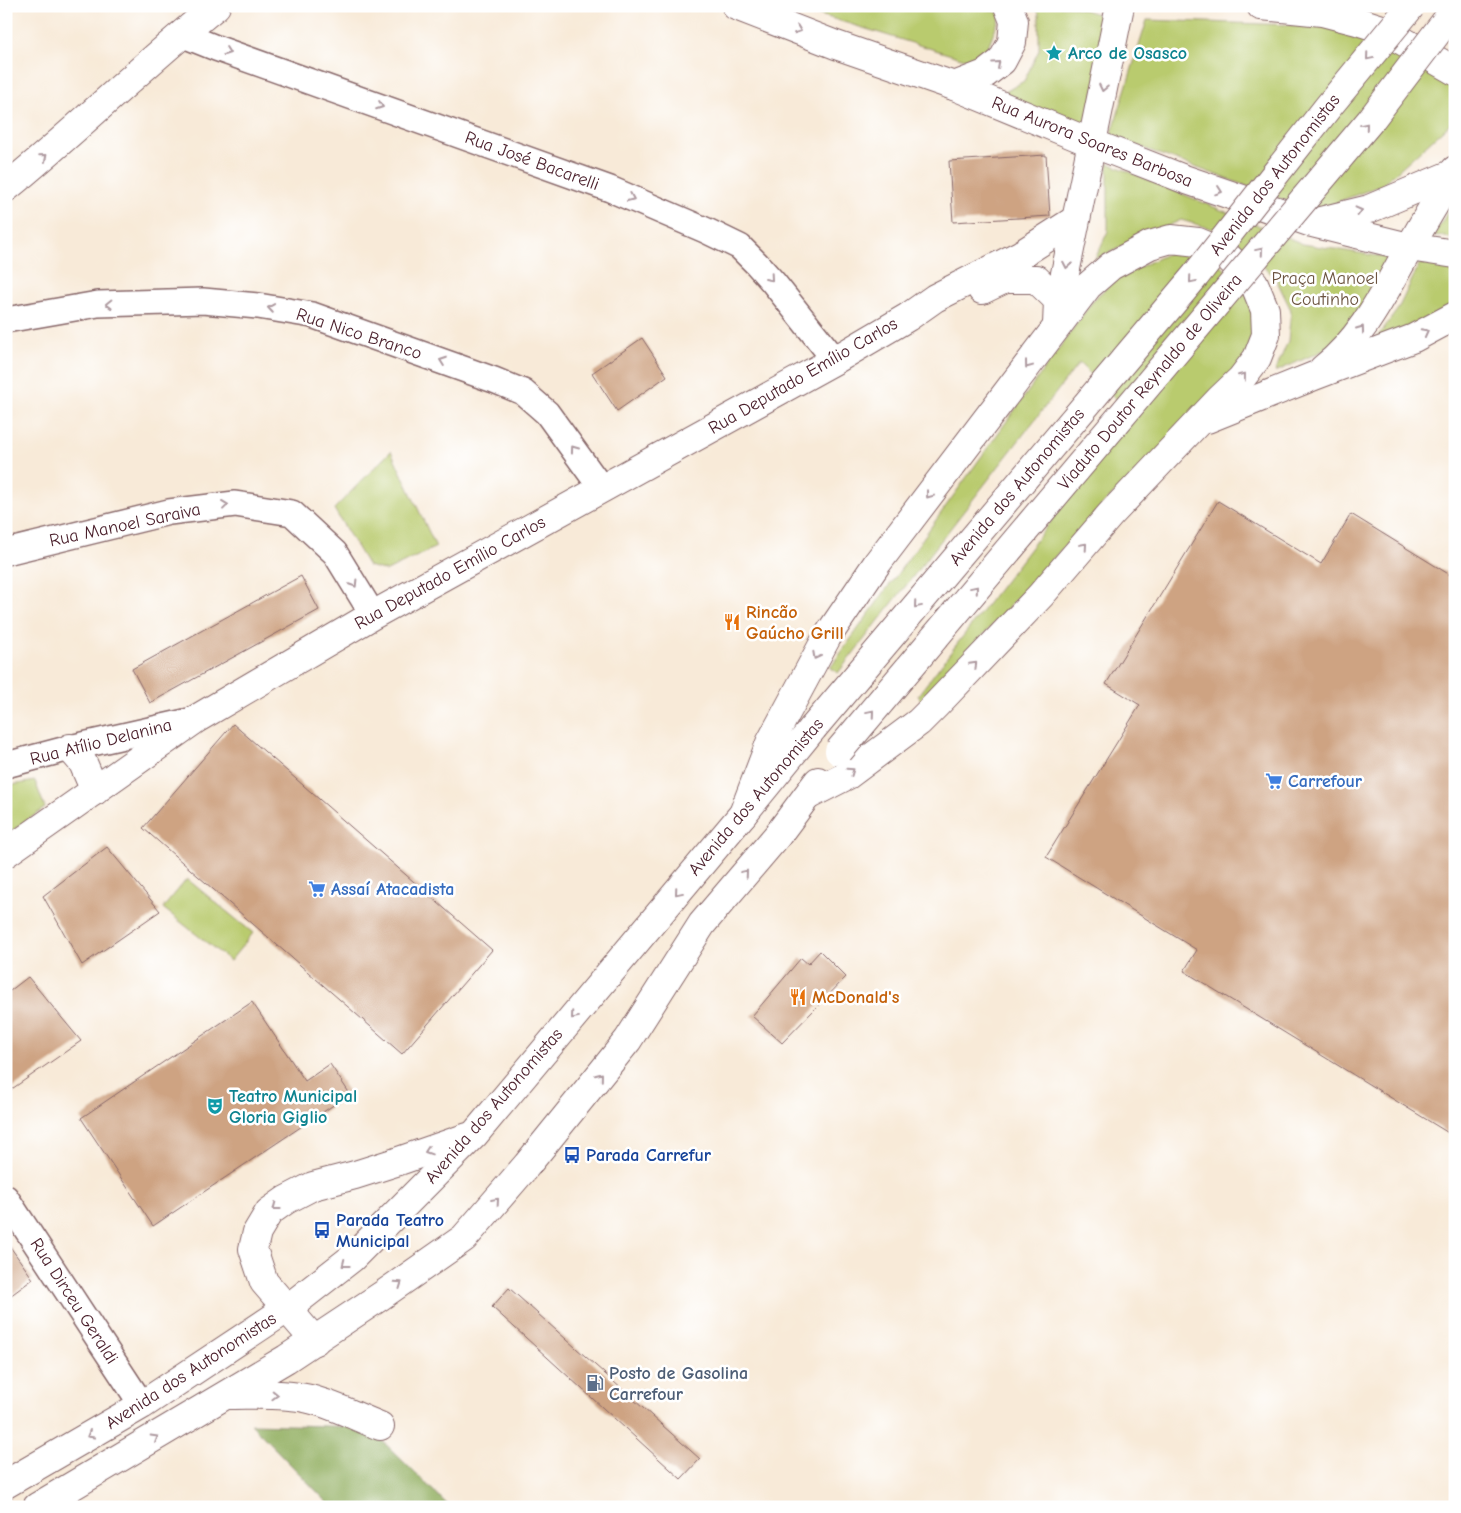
<svg xmlns="http://www.w3.org/2000/svg" width="1461" height="1513" font-family="'Comic Neue',sans-serif">
<style>
.green{fill:#b9cb6e;stroke:#82754c}
.forest{fill:#92af61;stroke:#6e6746}
.building{fill:#cea382}
.lines{fill:none;stroke-linecap:round;stroke-linejoin:round}
.minor-casing{stroke:#876668;stroke-width:28}
.tertiary-casing{stroke:#876668;stroke-width:30}
.primary-casing{stroke:#876668;stroke-width:30}
.minor{stroke:#fff;stroke-width:25}
.tertiary{stroke:#fff;stroke-width:28}
.primary{stroke:#fff;stroke-width:28}
.primary-bridge-casing{stroke:#876668;stroke-width:30;stroke-linecap:butt}
.primary-bridge{stroke:#fff;stroke-width:28}
.oneway{stroke:#ae9aa0}
.labels{text-anchor:middle;dominant-baseline:central;stroke-width:5;stroke-linejoin:round;paint-order:stroke}
.culture-label{font-size:18px;font-weight:bold;fill:#0d838f;stroke:#fff;text-anchor:start}
.street-label{font-size:18px;fill:#4a1f2b;stroke:#fff}
.park-label{font-size:18px;fill:#6b533f;stroke:#fff}
.food-label{font-size:18px;font-weight:bold;fill:#c56008;stroke:#fff;text-anchor:start}
.shop-label{font-size:18px;font-weight:bold;fill:#366cbe;stroke:#fff;text-anchor:start}
.transit-label{font-size:18px;font-weight:bold;fill:#164399;stroke:#fff;text-anchor:start}
.service-label{font-size:18px;font-weight:bold;fill:#4e5e75;stroke:#fff;text-anchor:start}
</style>
<rect width="100%" height="100%" fill="#fff"/>
<filter id="ink" filterUnits="userSpaceOnUse"><feTurbulence type="fractalNoise" baseFrequency=".02" numOctaves="2"/><feDisplacementMap in="SourceGraphic" scale="10" xChannelSelector="R" yChannelSelector="G"/><feConvolveMatrix kernelMatrix="1 2 1 2 8 2 1 2 1" color-interpolation-filters="sRGB"/></filter>
<filter id="wash" filterUnits="userSpaceOnUse"><feTurbulence type="fractalNoise" baseFrequency=".0096" numOctaves="4" result="noise"/><feDisplacementMap in="SourceGraphic" scale="20" xChannelSelector="R" yChannelSelector="G"/><feGaussianBlur stdDeviation="1.12" result="paint"/><feColorMatrix in="noise" values="0 0 0 0 0 0 0 0 0 0 0 0 0 0 0 0 0 1.4 0 .05"/><feComposite in="paint" operator="in"/></filter>
<g filter="url(#wash)">
<rect width="100%" height="100%" fill="#f8ead8"/>
<g class="green">
<path d="M791,6h189l21,8 -20,50z"/>
<path d="M1033,6h38l36,11 -20,116 -87,-38 24,-14 15,-31v-37z"/>
<path d="M1147,20l175,6 66,15 67,48v30l-73,66 -68,26 -203,-75z"/>
<path d="M1108,163l195,81 87,14 -50,85 -65,29 13,-31 3,-31 -16,-33 -48,-44 -46,-13 -86,39 13,-28z"/>
<path d="M1455,200v39l-21,-4z"/>
<path d="M1175,250l39,9 35,33 14,25 -19,54 -142,134 -180,197 -4,-7 214,-280 -53,-52 -241,310 -8,-5 265,-370 24,-21z"/>
<path d="M1420,263l35,5v41l-85,38 28,-38z"/>
<path d="M391,451l45,96 -49,24 -19,-5 -34,-57z"/>
<path d="M35,781l10,27 -39,27v-49z"/>
<path d="M187,879l66,54 -23,28 -67,-53z"/>
</g>
<path class="forest" d="M251,1424l117,3 82,80h-118z"/>
<g id="blocks">
<g class="building">
<path d="M1046,155l4,61 -97,6 -4,-61z"/>
<path d="M642,338l25,38 -50,35 -25,-38z"/>
<path d="M1218,501l103,63 30,-50 104,64v559l-271,-166 13,-21 -151,-93 94,-152 -34,-21z"/>
<path d="M301,576l18,34 -169,93 -18,-34z"/>
<path d="M233,724l259,226 -90,104 -259,-226z"/>
<path d="M107,847l53,64 -78,54 -39,-69z"/>
<path d="M820,951l26,26 -64,66 -30,-27 49,-58 7,6z"/>
<path d="M28,977l53,64 -75,52v-99z"/>
<path d="M252,1002l53,79 25,-17 20,30 -197,132 -72,-108z"/>
<path d="M6,1241l27,38 -27,20z"/>
<path d="M509,1288l191,171 -19,20 -189,-172z"/>
</g>
</g>
</g>
<g filter="url(#ink)">
<use href="#blocks" fill-opacity="0" stroke="#876668" stroke-width="1"/>
<g class="lines">
<g class="minor-casing">
<g id="minor">
<path d="M181,34l35,14 394,141 95,41 35,17 17,17 16,18 62,78"/>
<path d="M6,320l92,-16 105,-3 55,5 54,9 182,65 29,12 24,21 55,76"/>
<path d="M6,552l163,-40 66,-8 57,9 43,40 38,62"/>
<path d="M6,765l64,-17 124,-28"/>
<path d="M6,1198l136,207"/>
</g>
</g>
<g class="tertiary-casing">
<g id="tertiary">
<path d="M6,188c72,-59 138,-124 210,-182"/>
<path d="M982,290l23,-11h31l22,21"/>
<path d="M70,748l13,15 12,28"/>
<path d="M6,853l190,-134 177,-104 462,-255 73,-43 27,-19 85,-43 55,-35"/>
</g>
</g>
<g class="primary-casing">
<g id="primary">
<path d="M736,6l100,39 118,41 138,57 92,36 128,44 97,24 46,7"/>
<path d="M1261,6l61,6 35,9 25,8 73,42"/>
<path d="M954,86l31,-12 17,-13 10,-19 2,-21 -6,-15"/>
<path d="M1316,222l53,-13 83,-35"/>
<path d="M1057,325l1,-25 3,-7 59,-287"/>
<path d="M1323,369c41,-32 62,-79 87,-122 14,-26 30,-51 45,-77"/>
<path d="M1207,419l107,-43 100,-38 41,-22"/>
<path d="M743,814l27,-71 57,-106 51,-75 210,-276 23,-20 39,-21 21,-6 27,3 26,11 30,30 11,27 1,25 -9,23 -16,21 -21,20 -110,116 -69,80 -105,110 -17,17 -71,53 -39,20"/>
<path d="M315,1341l-51,-59 -11,-33 4,-17 12,-20 17,-12 27,-14 42,-11 41,-13 72,-25"/>
<path d="M228,1395c25,0 52,-2 77,3 26,5 51,19 75,28"/>
<path d="M6,1484l136,-79 146,-97 64,-50 122,-123 269,-321 70,-86"/>
<path d="M37,1507l249,-148 95,-63 83,-58 63,-73 101,-125 74,-116 75,-88 41,-55"/>
</g>
</g>
<use href="#minor" class="minor"/>
<use href="#tertiary" class="tertiary"/>
<use href="#primary" class="primary"/>
<g class="primary-bridge-casing">
<g id="primary-bridge">
<path d="M813,728l383,-453 132,-168 83,-101"/>
<path d="M839,751l531,-630 85,-112"/>
</g>
</g>
<use href="#primary-bridge" class="primary-bridge"/>
</g>
<defs><path id="oneway-chevron" d="M-2-3.5L2.5 0L-2 3.5" fill="none" stroke-width="1.6" stroke-linecap="round" stroke-linejoin="round" transform="scale(1.25)"/></defs>
<g class="oneway">
<use href="#oneway-chevron" transform="translate(798 30) rotate(21)"/>
<use href="#oneway-chevron" transform="translate(227 52) rotate(20)"/>
<use href="#oneway-chevron" transform="translate(1369 57) rotate(130)"/>
<use href="#oneway-chevron" transform="translate(997 64) rotate(-42)"/>
<use href="#oneway-chevron" transform="translate(1103 88) rotate(102)"/>
<use href="#oneway-chevron" transform="translate(380 106) rotate(20)"/>
<use href="#oneway-chevron" transform="translate(1365 126) rotate(-50)"/>
<use href="#oneway-chevron" transform="translate(44 157) rotate(-40)"/>
<use href="#oneway-chevron" transform="translate(1219 191) rotate(19)"/>
<use href="#oneway-chevron" transform="translate(631 198) rotate(23)"/>
<use href="#oneway-chevron" transform="translate(1359 211) rotate(-14)"/>
<use href="#oneway-chevron" transform="translate(1260 251) rotate(-50)"/>
<use href="#oneway-chevron" transform="translate(1067 265) rotate(101)"/>
<use href="#oneway-chevron" transform="translate(770 278) rotate(49)"/>
<use href="#oneway-chevron" transform="translate(1192 280) rotate(130)"/>
<use href="#oneway-chevron" transform="translate(109 304) rotate(179)"/>
<use href="#oneway-chevron" transform="translate(271 308) rotate(-171)"/>
<use href="#oneway-chevron" transform="translate(1361 329) rotate(-54)"/>
<use href="#oneway-chevron" transform="translate(1425 332) rotate(-28)"/>
<use href="#oneway-chevron" transform="translate(443 361) rotate(-160)"/>
<use href="#oneway-chevron" transform="translate(1028 365) rotate(127)"/>
<use href="#oneway-chevron" transform="translate(1243 376) rotate(-51)"/>
<use href="#oneway-chevron" transform="translate(574 449) rotate(-126)"/>
<use href="#oneway-chevron" transform="translate(929 495) rotate(127)"/>
<use href="#oneway-chevron" transform="translate(225 505) rotate(-7)"/>
<use href="#oneway-chevron" transform="translate(1084 546) rotate(-49)"/>
<use href="#oneway-chevron" transform="translate(354 584) rotate(58)"/>
<use href="#oneway-chevron" transform="translate(975 589) rotate(-50)"/>
<use href="#oneway-chevron" transform="translate(917 605) rotate(130)"/>
<use href="#oneway-chevron" transform="translate(816 656) rotate(118)"/>
<use href="#oneway-chevron" transform="translate(974 665) rotate(-46)"/>
<use href="#oneway-chevron" transform="translate(871 713) rotate(-50)"/>
<use href="#oneway-chevron" transform="translate(851 771) rotate(-35)"/>
<use href="#oneway-chevron" transform="translate(745 873) rotate(-50)"/>
<use href="#oneway-chevron" transform="translate(678 892) rotate(130)"/>
<use href="#oneway-chevron" transform="translate(574 1016) rotate(130)"/>
<use href="#oneway-chevron" transform="translate(600 1076) rotate(-51)"/>
<use href="#oneway-chevron" transform="translate(428 1151) rotate(161)"/>
<use href="#oneway-chevron" transform="translate(496 1201) rotate(-49)"/>
<use href="#oneway-chevron" transform="translate(276 1207) rotate(143)"/>
<use href="#oneway-chevron" transform="translate(345 1264) rotate(142)"/>
<use href="#oneway-chevron" transform="translate(399 1284) rotate(-35)"/>
<use href="#oneway-chevron" transform="translate(275 1395) rotate(2)"/>
<use href="#oneway-chevron" transform="translate(90 1435) rotate(150)"/>
<use href="#oneway-chevron" transform="translate(155 1438) rotate(-31)"/>
</g>
</g>
<defs>
<g id="sight-bare" transform="scale(1.35)"><path d="M0-6L1.8-2.2L6-1.7L2.9 1.2L3.7 5.4L0 3.3L-3.7 5.4L-2.9 1.2L-6-1.7L-1.8-2.2Z" fill="#0f9aa8" stroke="#fff" stroke-width="2.5" paint-order="stroke"/></g>
<g id="restaurant-bare" transform="scale(1.35)"><path d="M-5-6h1v4h1v-4h1v4h1v-4h1v5L-1.5 .5V6h-2V.5L-5-1ZM5-6V6H3V1.5H1.5Q1.5-4 5-6Z" fill="#e8710a" stroke="#fff" stroke-width="2.5" paint-order="stroke"/></g>
<g id="supermarket-bare" transform="scale(1.35)"><path d="M-6-5.5h2.5l.6 2H6L4.5 2H-2.5L-4.4-4H-6ZM-1.5 3.2a1.3 1.3 0 1 0 .1 0ZM3 3.2a1.3 1.3 0 1 0 .1 0Z" fill="#3f7fe0" stroke="#fff" stroke-width="2.5" paint-order="stroke"/></g>
<g id="theatre-bare" transform="scale(1.35)"><path d="M-5-5.5Q0-4 5-5.5V0Q5 5 0 6Q-5 5-5 0ZM-3.3-2.5H-1v1.5H-3.3ZM1-2.5H3.3v1.5H1ZM-2.8 1Q0 5.5 2.8 1Z" fill="#0f9aa8" stroke="#fff" stroke-width="2.5" paint-order="stroke"/></g>
<g id="bus-bare" transform="scale(1.35)"><path d="M-5-6H5V4H4V6H2V4H-2V6H-4V4H-5ZM-3.5-4V0h7V-4ZM-3.5 1.2v1.5H-2V1.2ZM2 1.2v1.5H3.5V1.2Z" fill="#1a4fb4" stroke="#fff" stroke-width="2.5" paint-order="stroke"/></g>
<g id="fuel-bare" transform="scale(1.35)"><path d="M-5.5-6h7V0h2V4h1.3V-2.5L3-4.5l.8-.8L6-3V5H2.5V1h-1V6h-7ZM-4.2-4.7v3.2H.2V-4.7Z" fill="#5c6f8a" stroke="#fff" stroke-width="2.5" paint-order="stroke"/></g>
</defs>
<g fill-rule="evenodd">
<use href="#sight-bare" x="1054" y="53"/>
<use href="#restaurant-bare" x="732" y="622"/>
<use href="#supermarket-bare" x="1274" y="781"/>
<use href="#supermarket-bare" x="317" y="889"/>
<use href="#restaurant-bare" x="798" y="997"/>
<use href="#theatre-bare" x="215" y="1106"/>
<use href="#bus-bare" x="572" y="1155"/>
<use href="#bus-bare" x="322" y="1230"/>
<use href="#fuel-bare" x="595" y="1383"/>
</g>
<g class="labels">
<g class="culture-label">
<text x="1068" y="53">Arco de Osasco</text>
<text x="229" y="1096">Teatro Municipal<tspan x="229" dy="21">Gloria Giglio</tspan></text>
</g>
<g class="street-label">
<text transform="translate(1092 142) rotate(22)">Rua Aurora Soares Barbosa</text>
<text transform="translate(532 161) rotate(20)">Rua José Bacarelli</text>
<text transform="translate(1275 175) rotate(-52)">Avenida dos Autonomistas</text>
<text transform="translate(359 334) rotate(18)">Rua Nico Branco</text>
<text transform="translate(803 376) rotate(-30)">Rua Deputado Emílio Carlos</text>
<text transform="translate(1150 382) rotate(-50)">Viaduto Doutor Reynaldo de Oliveira</text>
<text transform="translate(1017 487) rotate(-50)">Avenida dos Autonomistas</text>
<text transform="translate(125 525) rotate(-12)">Rua Manoel Saraiva</text>
<text transform="translate(450 573) rotate(-29)">Rua Deputado Emílio Carlos</text>
<text transform="translate(101 742) rotate(-14)">Rua Atílio Delanina</text>
<text transform="translate(756 797) rotate(-50)">Avenida dos Autonomistas</text>
<text transform="translate(494 1106) rotate(-49)">Avenida dos Autonomistas</text>
<text transform="translate(74 1301) rotate(57)">Rua Dirceu Geraldi</text>
<text transform="translate(191 1371) rotate(-33)">Avenida dos Autonomistas</text>
</g>
<g class="park-label">
<text x="1325" y="278">Praça Manoel<tspan x="1325" dy="21">Coutinho</tspan></text>
</g>
<g class="food-label">
<text x="746" y="612">Rincão<tspan x="746" dy="21">Gaúcho Grill</tspan></text>
<text x="812" y="997">McDonald's</text>
</g>
<g class="shop-label">
<text x="1288" y="781">Carrefour</text>
<text x="331" y="889">Assaí Atacadista</text>
</g>
<g class="transit-label">
<text x="586" y="1155">Parada Carrefur</text>
<text x="336" y="1220">Parada Teatro<tspan x="336" dy="21">Municipal</tspan></text>
</g>
<g class="service-label">
<text x="609" y="1373">Posto de Gasolina<tspan x="609" dy="21">Carrefour</tspan></text>
</g>
</g>
<rect width="1461" height="1513" fill="none" stroke="#fff" stroke-width="25"/>
</svg>
